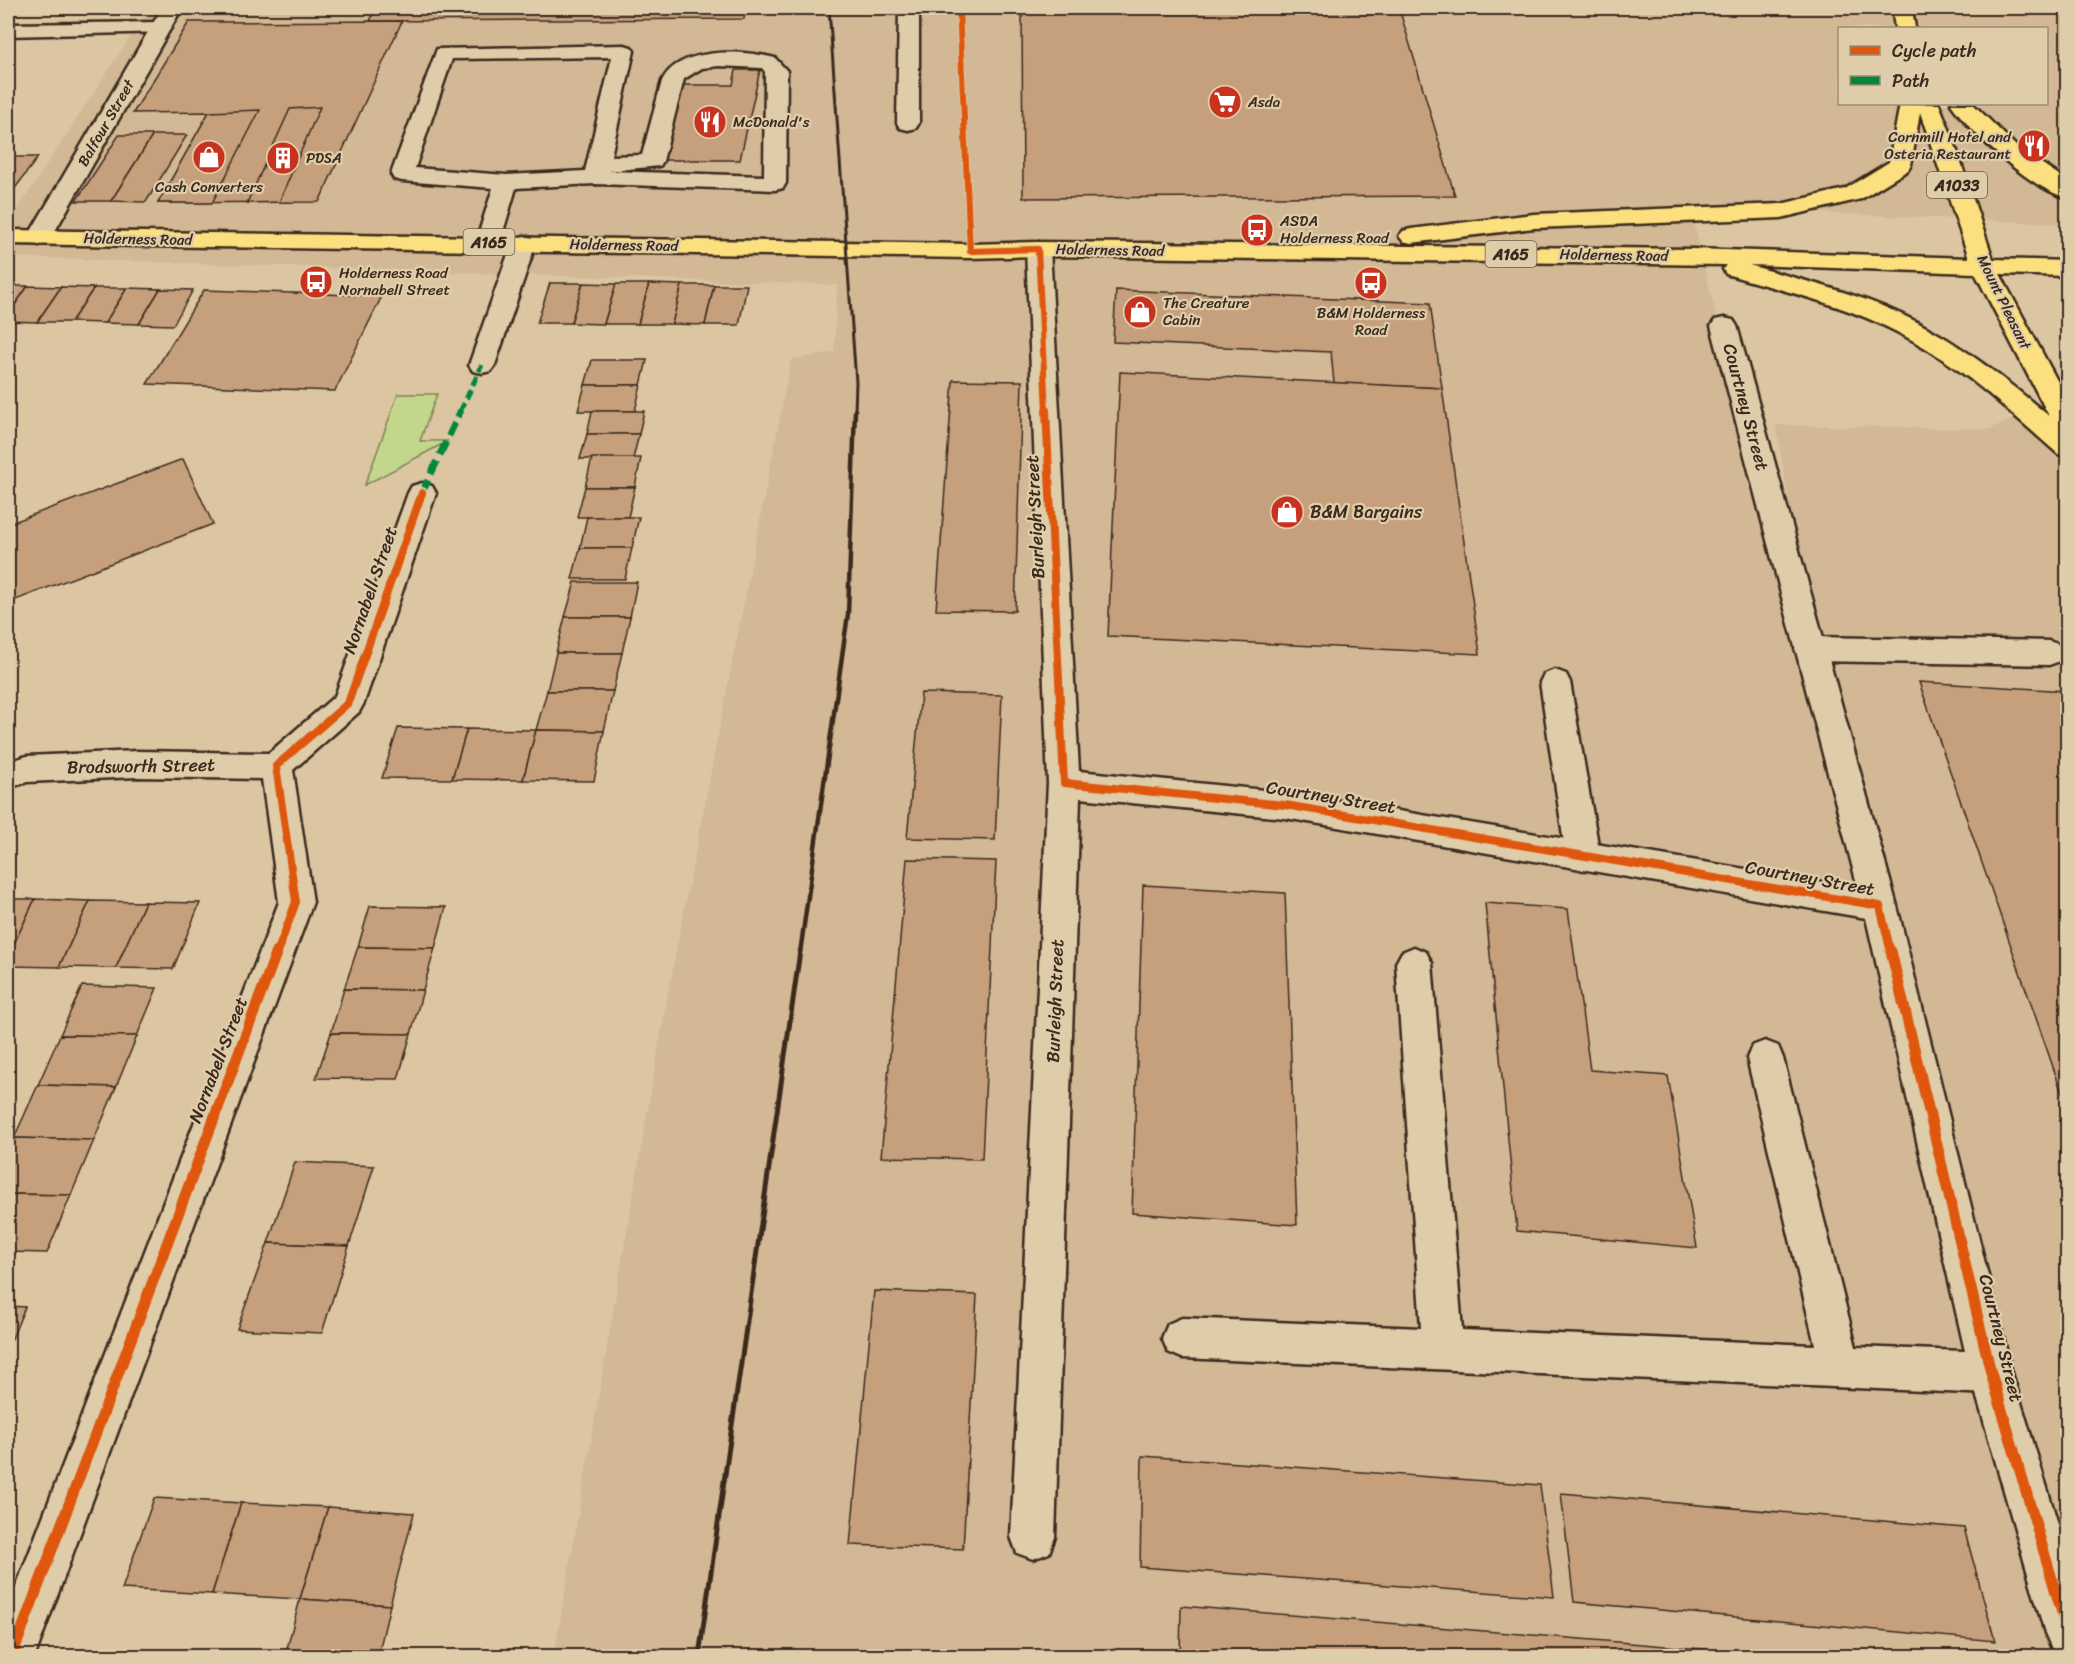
<svg xmlns="http://www.w3.org/2000/svg" width="2075" height="1664" font-family="Sriracha,sans-serif">
<style>
.built{fill:#d2b895;fill-rule:evenodd}
.green{fill:#c3d78c;stroke:#7f8055;stroke-width:1.5}
.building{fill:#c6a07c;stroke:#3b2a1e;stroke-width:1.5}
.lines{fill:none;stroke-linecap:round;stroke-linejoin:round}
.lane-casing{stroke:#3b2a1e;stroke-width:5}
.street-casing{stroke:#3b2a1e;stroke-width:5}
.highway-casing{stroke:#3b2a1e;stroke-width:5}
.lane{fill:#dfcdaa;fill-rule:evenodd}
.street{fill:#dfcdaa;fill-rule:evenodd}
.highway{fill:#fce080;fill-rule:evenodd}
.rail-far2{stroke:#3b2a1e;stroke-width:3}
.rail-far1{stroke:#3b2a1e;stroke-width:4.5}
.rail{stroke:#3b2a1e;stroke-width:5}
.quiet-far1{stroke:#00873e;stroke-width:5;stroke-dasharray:10 5;stroke-linecap:butt}
.quiet{stroke:#00873e;stroke-width:7;stroke-dasharray:14 7;stroke-linecap:butt}
.cycleway-far2-casing{stroke:#dfcdaa;stroke-width:8}
.cycleway-far1-casing{stroke:#dfcdaa;stroke-width:12}
.cycleway-casing{stroke:#dfcdaa;stroke-width:15}
.cycleway-far2{stroke:#df570d;stroke-width:6}
.cycleway-far1{stroke:#df570d;stroke-width:8}
.cycleway{stroke:#df570d;stroke-width:11}
.labels{text-anchor:middle;dominant-baseline:central;stroke-width:4.5;stroke-linejoin:round;paint-order:stroke}
.far-poi-label{font-size:15px;fill:#3b2a1e;stroke:#dfcdaa;text-anchor:start}
.far-street-label{font-size:15px;fill:#3b2a1e;stroke:#dfcdaa}
.shield{fill:#dfcdaa;stroke:#6c5b48;stroke-width:1.5}
.shield-label{font-size:16px;font-weight:bold;fill:#3b2a1e}
.street-label{font-size:18px;fill:#3b2a1e;stroke:#dfcdaa}
.poi-label{font-size:18px;fill:#3b2a1e;stroke:#dfcdaa;text-anchor:start}
</style>
<rect width="100%" height="100%" fill="#dcc6a2"/>
<filter id="ink" filterUnits="userSpaceOnUse"><feTurbulence type="fractalNoise" baseFrequency=".0167" numOctaves="2"/><feDisplacementMap in="SourceGraphic" scale="12" xChannelSelector="R" yChannelSelector="G"/><feConvolveMatrix kernelMatrix="1 2 1 2 8 2 1 2 1" color-interpolation-filters="sRGB"/></filter>
<g filter="url(#ink)">
<path class="built" d="M149,8h1918v216l-377,-17 162,670 -76,-452 213,4 78,-31v1258h-1513l113,-658 124,-638 43,-8 3,-67 -829,-28v-33zM1840,28h206v76h-206z"/>
<path class="green" d="M398,394h39l-17,47h28l-83,44z"/>
<g class="building">
<path d="M376,8h370l-2,11 -374,2z"/>
<path d="M1022,8h377l56,188 -432,2z"/>
<path d="M402,21l-83,181 -161,1 51,-91 -76,1 56,-91z"/>
<path d="M736,70h24l-20,90h-78l20,-75h51z"/>
<path d="M320,107l-41,95 -32,1 43,-94z"/>
<path d="M260,110l-48,93h-54l51,-91z"/>
<path d="M119,135h34l-42,66h-35z"/>
<path d="M153,135h34l-41,67 -35,-1z"/>
<path d="M10,157h28l-30,41v-38z"/>
<path d="M550,283h33l-12,40h-34z"/>
<path d="M583,283l33,1 -12,40 -33,-1z"/>
<path d="M616,284h33l-11,40h-34z"/>
<path d="M649,284l33,1 -10,39h-34z"/>
<path d="M682,285h32l-9,40 -33,-1z"/>
<path d="M714,285h33l-8,40h-34z"/>
<path d="M8,286h20l-20,29z"/>
<path d="M28,286l33,1 -24,35 -29,-1v-6z"/>
<path d="M61,287l33,1 -23,34h-34z"/>
<path d="M94,288h33l-22,35 -34,-1z"/>
<path d="M127,288l33,1 -21,35 -34,-1z"/>
<path d="M160,289l33,1 -20,35 -34,-1z"/>
<path d="M204,290l178,6 -47,95 -188,-7z"/>
<path d="M1116,290l314,13 12,85 -108,-5 -3,-31 -218,-10z"/>
<path d="M592,360h55l-6,25h-56z"/>
<path d="M1120,372l322,16 38,266 -372,-18z"/>
<path d="M953,380l69,1 -7,230 -79,-1z"/>
<path d="M585,385h56l-6,26h-57z"/>
<path d="M592,411h52l-5,23h-52z"/>
<path d="M587,434h52l-6,25h-53z"/>
<path d="M592,458h49l-6,29h-50z"/>
<path d="M183,459l30,65 -205,79v-79z"/>
<path d="M585,487h50l-7,30h-51z"/>
<path d="M587,517h52l-7,31h-52z"/>
<path d="M580,548h52l-7,31h-53z"/>
<path d="M575,582h62l-7,35h-65z"/>
<path d="M565,617h65l-8,36h-66z"/>
<path d="M556,653h66l-9,38h-66z"/>
<path d="M1919,682l149,9v419z"/>
<path d="M547,691h66l-9,40 -68,-1z"/>
<path d="M921,693l81,2 -7,145 -88,-2z"/>
<path d="M398,728l69,1 -15,50 -70,-1z"/>
<path d="M467,729l69,1 -13,50 -71,-1z"/>
<path d="M536,730l68,1 -10,50 -71,-1z"/>
<path d="M907,859l89,2 -14,298 -101,-2z"/>
<path d="M1143,885l142,8 12,332 -165,-12z"/>
<path d="M8,899h27l-27,58z"/>
<path d="M35,899l55,2 -31,66 -51,-1v-9z"/>
<path d="M90,901l55,1 -29,66 -57,-1z"/>
<path d="M145,902l55,1 -27,66 -57,-1z"/>
<path d="M1485,903l83,6 22,161 78,6 29,172 -180,-17z"/>
<path d="M370,906l76,1 -11,41 -77,-1z"/>
<path d="M358,947l77,1 -12,42 -79,-1z"/>
<path d="M82,986l75,2 -20,48 -77,-1z"/>
<path d="M344,989l79,1 -12,44 -80,-1z"/>
<path d="M331,1033l80,1 -13,45 -82,-1z"/>
<path d="M60,1035l77,1 -21,51 -78,-2z"/>
<path d="M38,1085l78,2 -22,53 -80,-2z"/>
<path d="M14,1138l80,2 -23,55 -63,-1v-41z"/>
<path d="M295,1162l79,4 -25,80 -81,-3z"/>
<path d="M8,1194l63,1 -24,58 -39,-1z"/>
<path d="M268,1243l81,3 -27,87 -85,-4z"/>
<path d="M874,1291l103,4 -14,254 -113,-4z"/>
<path d="M8,1306l17,1 -17,41z"/>
<path d="M1142,1456l398,29 14,112 -414,-30z"/>
<path d="M1561,1493l403,35 31,113 -421,-39z"/>
<path d="M154,1498l87,5 -29,91 -90,-5z"/>
<path d="M241,1503l87,4 -28,92 -88,-5z"/>
<path d="M328,1507l86,6 -24,92 -90,-6z"/>
<path d="M300,1599l90,6 -12,51h-93z"/>
<path d="M1181,1606l606,50h-607z"/>
</g>
<g class="lines">
<g class="lane-casing">
<g id="lane">
<path d="M899,8h20v115l-3,5 -8,2 -8,-2 -3,-5z"/>
<path d="M161,22l7,2 3,4 -3,4 -160,4v-12z"/>
<path d="M624,45l7,2 3,4 -23,105 31,-1 20,-74c16,-35 82,-31 113,-23l12,13 -1,112 -3,5 -8,2 -180,-6 -79,4 -16,54 -4,5 -8,2 -8,-2 -4,-5 17,-54 -91,-7 -8,-2 -3,-5 46,-125zM612,57l-27,114 -79,4 -91,-7 37,-109zM719,66l43,2 3,4 -1,104 -156,-5 52,-5 3,-5 21,-82 18,-11z"/>
<path d="M1810,637l239,4 11,4 4,8 -4,8 -11,4 -239,-4 -11,-4 -4,-8 4,-8z"/>
<path d="M1555,670l11,4 4,8 30,174 -5,10 -12,4 -12,-4 -5,-10 -26,-174 4,-8z"/>
<path d="M1414,947l12,5 6,11 30,367 353,15 -68,-287 5,-12 13,-5 13,5 5,12 73,289 135,5 15,6 6,15 -6,15 -15,6 -809,-36 -14,-6 -6,-14 6,-14 14,-6 239,10 -25,-365 6,-11z"/>
</g>
</g>
<g class="street-casing">
<g id="street">
<path d="M162,8h20l-131,230 -4,5 -8,2 -8,-2 -4,-5z"/>
<path d="M524,236l8,2 4,5 -41,122 -4,6 -9,2 -9,-2 -4,-6 43,-122 4,-5z"/>
<path d="M1038,242l8,2 4,5 29,522 206,21 573,96 -147,-562 4,-6 9,-2 9,2 4,6 160,580 115,467 56,184v98l-16,-6 -7,-16 -75,-260 -104,-455 -581,-100 -205,-20 -25,739 -6,16 -16,6 -16,-6 -6,-16 37,-754 -22,-534 4,-5z"/>
<path d="M422,483l10,3 4,7 -72,210 -5,9 -66,58 20,132 -278,754h-27v-48l271,-706 -17,-123 -125,-2 -110,5 -19,6v-26l19,-6 110,-5 132,2 66,-57 73,-203 4,-7z"/>
</g>
</g>
<g class="highway-casing">
<g id="highway">
<path d="M1892,8h20l3,20h-20z"/>
<path d="M1900,104h39l14,35 40,120 75,2v15l-68,-2 68,127v55l-10,-2c-51,-45 -102,-93 -163,-123 -53,-27 -112,-40 -169,-57l-3,-5 3,-4 -688,-9 -68,2 -962,-14v-14l962,14 68,-2 655,7 276,9 -49,-146 -9,53 -3,5 -47,29 -80,19 -247,10 -123,15 -8,-2 -4,-5 4,-5 8,-2 123,-15 247,-10 64,-15 44,-27zM1749,265l226,8 74,143c-42,-35 -85,-70 -134,-95 -52,-27 -110,-40 -166,-56z"/>
<path d="M1951,104h22l45,44 50,33v17c-37,-9 -95,-63 -117,-94z"/>
</g>
</g>
<use href="#lane" class="lane"/>
<use href="#street" class="street"/>
<use href="#highway" class="highway"/>
<path class="rail-far2" d="M829,8l27,374 -1,30"/>
<path class="rail-far1" d="M800,953l48,-339 7,-204"/>
<path class="rail" d="M699,1656l101,-705"/>
<path class="quiet-far1" d="M460,412l22,-47"/>
<path class="quiet" d="M422,493l39,-83"/>
<g class="cycleway-far2-casing">
<path id="cycleway-far2" d="M959,8l11,243 68,-2 8,163"/>
</g>
<g class="cycleway-far1-casing">
<g id="cycleway-far1">
<path d="M1046,410l18,373 221,22 595,101 11,47"/>
<path d="M277,953l19,-51 -20,-136 72,-63 74,-210"/>
</g>
</g>
<g class="cycleway-casing">
<g id="cycleway">
<path d="M1891,951l100,422 77,260"/>
<path d="M12,1656l265,-705"/>
</g>
</g>
<use href="#cycleway-far2" class="cycleway-far2"/>
<use href="#cycleway-far1" class="cycleway-far1"/>
<use href="#cycleway" class="cycleway"/>
</g>
</g>
<defs>
<g id="supermarket-disc" transform="scale(1.725)"><circle r="9.5" fill="#c8321e" stroke="#dfcdaa"/><path d="M-6-5.5h2.5l.6 2H6L4.5 2H-2.5L-4.4-4H-6ZM-1.5 3.2a1.3 1.3 0 1 0 .1 0ZM3 3.2a1.3 1.3 0 1 0 .1 0Z" fill="#fff"/></g>
<g id="restaurant-disc" transform="scale(1.725)"><circle r="9.5" fill="#c8321e" stroke="#dfcdaa"/><path d="M-5-6h1v4h1v-4h1v4h1v-4h1v5L-1.5 .5V6h-2V.5L-5-1ZM5-6V6H3V1.5H1.5Q1.5-4 5-6Z" fill="#fff"/></g>
<g id="shop-disc" transform="scale(1.725)"><circle r="9.5" fill="#c8321e" stroke="#dfcdaa"/><path d="M-5-2.5h2.3a2.7 3.5 0 0 1 5.4 0H5L5.5 6h-11ZM-1.5-2.5h3a1.5 2.3 0 0 0-3 0Z" fill="#fff"/></g>
<g id="building-disc" transform="scale(1.725)"><circle r="9.5" fill="#c8321e" stroke="#dfcdaa"/><path d="M-4-6H4V6H1V3H-1V6H-4ZM-2.5-4.3h1.7v1.8h-1.7ZM.8-4.3h1.7v1.8H.8ZM-2.5-1h1.7V.8h-1.7ZM.8-1h1.7V.8H.8Z" fill="#fff"/></g>
<g id="bus-disc" transform="scale(1.725)"><circle r="9.5" fill="#c8321e" stroke="#dfcdaa"/><path d="M-5-6H5V4H4V6H2V4H-2V6H-4V4H-5ZM-3.5-4V0h7V-4ZM-3.5 1.2v1.5H-2V1.2ZM2 1.2v1.5H3.5V1.2Z" fill="#fff"/></g>
</defs>
<g fill-rule="evenodd">
<use href="#supermarket-disc" x="1225" y="102"/>
<use href="#restaurant-disc" x="710" y="122"/>
<use href="#restaurant-disc" x="2034" y="146"/>
<use href="#shop-disc" x="209" y="157"/>
<use href="#building-disc" x="283" y="158"/>
<use href="#bus-disc" x="1257" y="230"/>
<use href="#bus-disc" x="316" y="282"/>
<use href="#bus-disc" x="1371" y="283"/>
<use href="#shop-disc" x="1140" y="312"/>
<use href="#shop-disc" x="1287" y="512"/>
</g>
<g class="labels">
<g class="far-poi-label">
<text x="1248" y="102">Asda</text>
<text x="733" y="122">McDonald's</text>
<text x="2011" y="137" text-anchor="end">Cornmill Hotel and<tspan x="2011" dy="17">Osteria Restaurant</tspan></text>
<text x="306" y="158">PDSA</text>
<text x="209" y="187" text-anchor="middle">Cash Converters</text>
<text x="1280" y="221">ASDA<tspan x="1280" dy="17">Holderness Road</tspan></text>
<text x="339" y="273">Holderness Road<tspan x="339" dy="17">Nornabell Street</tspan></text>
<text x="1163" y="303">The Creature<tspan x="1163" dy="17">Cabin</tspan></text>
<text x="1371" y="313" text-anchor="middle">B&amp;M Holderness<tspan x="1371" dy="17">Road</tspan></text>
</g>
<g class="far-street-label">
<text transform="translate(106 123) rotate(-60)">Balfour Street</text>
<text transform="translate(138 239) rotate(1)">Holderness Road</text>
<text transform="translate(624 245) rotate(1)">Holderness Road</text>
<text transform="translate(1110 250) rotate(1)">Holderness Road</text>
<text transform="translate(1614 255) rotate(1)">Holderness Road</text>
<text transform="translate(2004 302) rotate(64)">Mount Pleasant</text>
</g>
<g class="shield">
<rect x="1927" y="172" width="60" height="26" rx="4.5"/>
<rect x="463.5" y="229" width="51" height="26" rx="4.5"/>
<rect x="1485.5" y="241" width="51" height="26" rx="4.5"/>
</g>
<g class="shield-label">
<text x="1957" y="185">A1033</text>
<text x="489" y="242">A165</text>
<text x="1511" y="254">A165</text>
</g>
<g class="street-label">
<text transform="translate(1746 407) rotate(75)">Courtney Street</text>
<text transform="translate(1035 517) rotate(-93)">Burleigh Street</text>
<text transform="translate(370 590) rotate(-71)">Nornabell Street</text>
<text transform="translate(141 766) rotate(-1)">Brodsworth Street</text>
<text transform="translate(1331 797) rotate(9)">Courtney Street</text>
<text transform="translate(1810 878) rotate(10)">Courtney Street</text>
<text transform="translate(1055 1001) rotate(-88)">Burleigh Street</text>
<text transform="translate(218 1060) rotate(-69)">Nornabell Street</text>
<text transform="translate(2001 1338) rotate(76)">Courtney Street</text>
</g>
<g class="poi-label">
<text x="1310" y="512">B&amp;M Bargains</text>
</g>
</g>
<rect width="2075" height="1664" fill="none" stroke="#dfcdaa" stroke-width="30"/>
<rect x="15" y="15" width="2045" height="1634" fill="none" stroke="#3b2a1e" stroke-width="2" filter="url(#ink)"/>
<rect x="1838" y="27" width="210" height="78" fill="#dfcdaa" stroke="#9d8c72" stroke-width="1.5"/>
<rect x="1850" y="46" width="30" height="9" fill="#df570d" stroke="#9d8c72" stroke-width="1.5"/>
<text x="1892" y="57" font-size="18" fill="#3b2a1e">Cycle path</text>
<rect x="1850" y="76" width="30" height="9" fill="#00873e" stroke="#9d8c72" stroke-width="1.5"/>
<text x="1892" y="87" font-size="18" fill="#3b2a1e">Path</text>
</svg>
